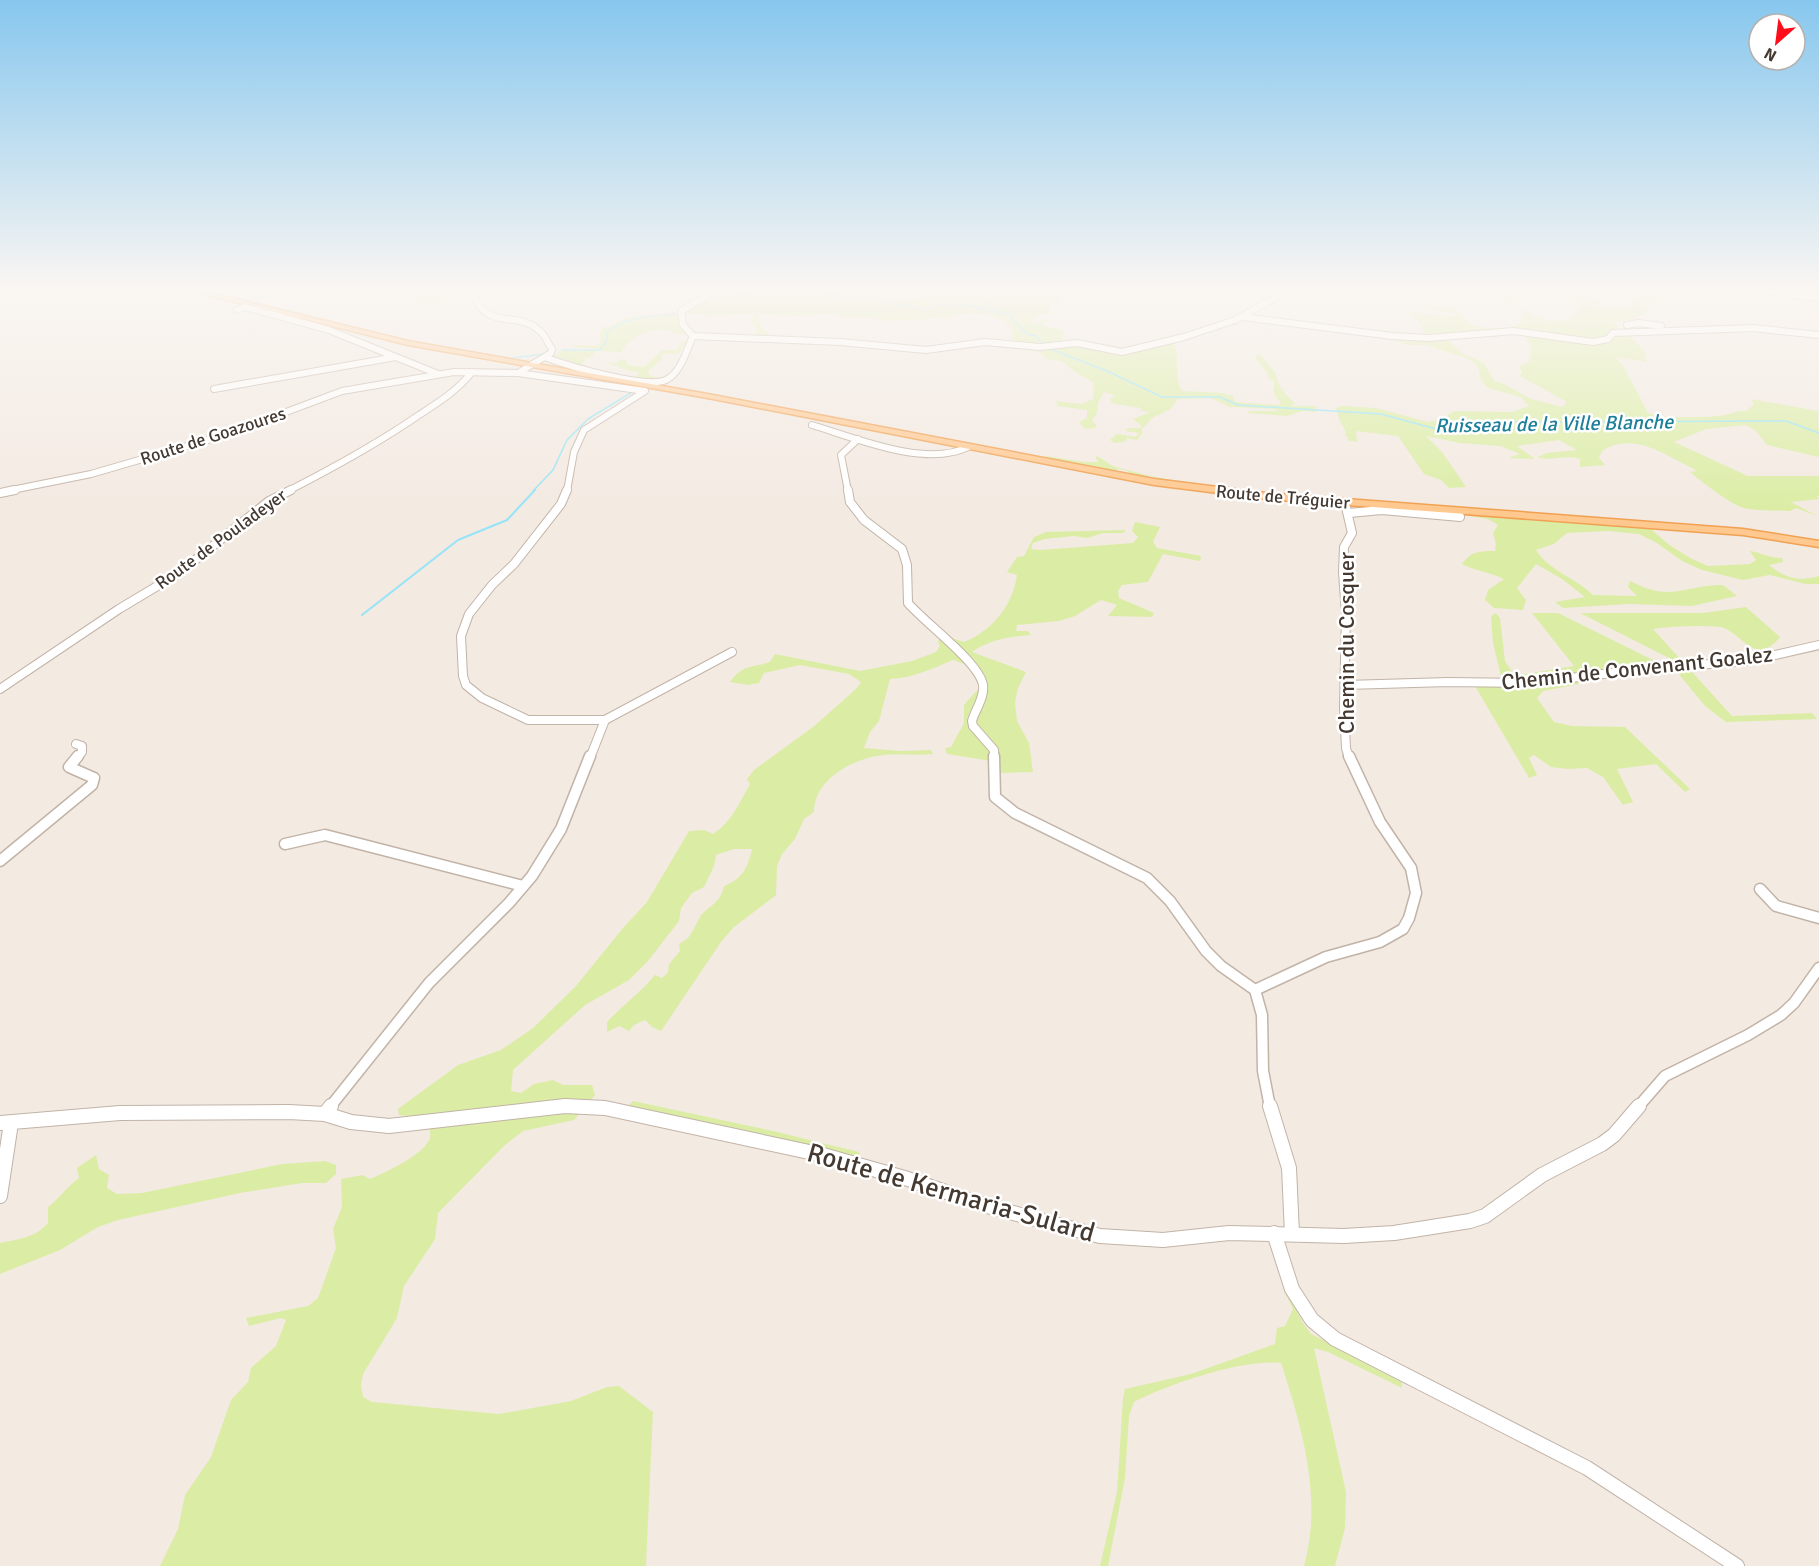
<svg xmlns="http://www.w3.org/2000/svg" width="1819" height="1566" font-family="Signika,sans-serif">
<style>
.green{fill:#dbeda5;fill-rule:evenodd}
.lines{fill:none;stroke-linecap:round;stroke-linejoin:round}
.stream-far1{stroke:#96e4f8;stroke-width:1.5}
.stream{stroke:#96e4f8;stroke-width:2}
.minor-far3-casing{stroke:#c2b3a7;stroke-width:8}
.minor-far2-casing{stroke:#c2b3a7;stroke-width:10}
.minor-far1-casing{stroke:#c2b3a7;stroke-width:13}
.minor-casing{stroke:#c2b3a7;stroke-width:16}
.major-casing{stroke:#f1a152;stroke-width:3}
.minor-far3{stroke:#fff;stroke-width:6}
.minor-far2{stroke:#fff;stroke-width:8}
.minor-far1{stroke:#fff;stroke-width:10}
.minor{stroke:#fff;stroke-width:14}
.major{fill:#ffc88f;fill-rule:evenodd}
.labels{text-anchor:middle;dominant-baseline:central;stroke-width:5;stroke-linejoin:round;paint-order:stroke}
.far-street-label{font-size:18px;fill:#453a32;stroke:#fff}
.far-water-label{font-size:20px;font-style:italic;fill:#1d7f9a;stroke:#fff}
.street-label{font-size:22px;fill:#453a32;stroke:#fff}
.near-street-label{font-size:27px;fill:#453a32;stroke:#fff}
</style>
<rect width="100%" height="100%" fill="#f3eae2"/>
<g class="green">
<path d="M433,288h33v4l-33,10 -18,1z"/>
<path d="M715,288h145l3,6 26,6 105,-9 4,-3h74l-9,6 -5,9 -7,3 -2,8h-8l-11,8 9,2 3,-4 5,-1 2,2 -6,2 1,3 20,4 -2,12 -8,3 -37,-2 -1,-3 -5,-1 1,-11c-15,-17 -47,-19 -68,-8l-5,-3 -22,3 -34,1 -8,-3h-32l-10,-4 -36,2 -38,-2 1,11 10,13 -14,-4 1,-5 -5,-6 2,-10 -48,4 -2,-3h-18l-1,-3 25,-12 -3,-1z"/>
<path d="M1493,288h6l17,12 -3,2 2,4 30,15 28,-2 9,-15 -28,-16h23l8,8 14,5 -3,5 14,3 18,-3v-3l6,-2 -2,-2 8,-4 2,-7h26l-5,10 -11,2c-3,19 -26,21 -40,22l5,4v4l12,5 18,19 -3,2 2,6 -30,-5 7,9 25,47c15,6 59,5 76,2 8,-1 14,-5 23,-4l7,-7 -3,-5 67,12 1,46 -52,-12 -11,-14 -10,-6 -40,4 -32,13 74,34h71v20h-2l2,3 -28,3 26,14 -21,-8 -6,3c-14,-1 -28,0 -42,-2 -15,-2 -46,-27 -58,-37l6,-1 -2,-2c-30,-14 -59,-38 -92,-18l-3,7 6,7 -25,2v-8c-14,-5 -29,3 -43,-2l10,-4 30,-3 -18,-10 -42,6 18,13 -27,-1 12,-4 -20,-8 -40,-3 -34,-7 16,16 24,35 -17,1 -8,-8 -17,-6 -26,-38 -42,-5 1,11 -10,-2 2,-2 -4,-2 1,-4 -7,-13 -3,-11 6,-2 34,2 52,14 12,-2 14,-9 58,1 17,-6 -8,-9 -33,-9 -7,-7 -3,-14 -9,-8 -44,-14h-18l-10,-4 -2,-3 -57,-11 86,7 -3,-9 -12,-12 1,-1c13,1 39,6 47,4 -8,-7 -20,-2 -27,-9l23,1c7,3 8,9 13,13 11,10 48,10 58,-1l-6,-4 7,-2 -18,-12 -2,-6zM1516,333l8,1 8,16 -3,11 -10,6 3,5 -2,4 47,26 -5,5 -31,-8 -27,-15 -10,-3 -10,-18 -19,-8 -17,-15z"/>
<path d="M678,313l2,15 7,7c-8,0 -16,-4 -24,-5 -14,-1 -36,8 -41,22l-26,-1 -7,7 -8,-2 5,3 -6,7 -24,-10 4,-5 34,-1 -2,-2 -21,-1 6,-2 18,1 6,-5 -1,-11 28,-13z"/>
<path d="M1234,322l6,2 -67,17c8,19 0,34 9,50l41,2 10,3 2,6 43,3 3,-2 -7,-9v-13l-7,-3 1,-4 -14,-18 6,-1 16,18c0,12 10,22 19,30l-4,3h25v6l-14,-1 -15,5 -39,-3 1,-2h26l3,-2 -48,-2 -19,-9 -33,1 -8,10 -18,9 -11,12 2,2 -6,8 -10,-2 -1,3 -11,2 -5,-3 7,-6 19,3 3,-4 -13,-2 1,-3h13l2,-2 -9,-7 17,-7 -8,-1 -1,-3 -30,-5v-5l5,-2 -12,-4 -6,11 -1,10 -5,8 4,4 -1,3 -10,1 -6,-7 8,-4v-8l-29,-4 -2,-5 25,3 12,-5 1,-16 -22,-13 -10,-9 -16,-2 -6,-6 -13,-5c13,-1 26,-4 39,-4 18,0 36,11 52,9z"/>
<path d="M687,340l-8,14 -16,-1 -2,7 -13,11 2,5 11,2 -6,2 -18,-2 -2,-1 4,-3 -2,-3 -4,1 -28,-10 11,1 5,-4 5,1 2,5 16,2 18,-17h15l5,-8z"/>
<path d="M1046,456l38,6h14l-3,-6c9,2 13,9 21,11 44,13 94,20 140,24l-1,2 -98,-13 -6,-4h-19c-3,-6 -11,-8 -17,-6l1,2 -71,-13z"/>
<path d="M1469,516l182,13 17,15 22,14 18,8 42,-2 6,-4 -6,-9c12,2 20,7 32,7l1,4 -14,3c16,13 30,17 50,11v8h-14l-35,-9 -27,5 -41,-10 -20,-9 -25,-18 -18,-9 -31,-3 -41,2 -13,11 -18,6c13,21 40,28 57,45l44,1 -9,-9 2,-6c42,22 53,4 93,4l14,11 -45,10 -63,-2 -66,4 -8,-6 30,-5 -23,-18 -26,-15 -19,24 9,12 -3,10 -29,-2 -9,-8 3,-10 16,-11c-14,-7 -29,-8 -42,-15 9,-13 18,-13 33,-13l1,-7 -3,-11 5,-8 -10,-6z"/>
<path d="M1135,522l25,5 -7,15 4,6 44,8 -1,5 -37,-7 -15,28 -26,3 -4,6 1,7 35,15 -2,4 -44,-1 9,-11 -16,-5 -26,16 -16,5 -42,4 -1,6h12l3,4c-22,2 -40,4 -59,17l54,20 -8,16 -3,15 2,18 12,22 4,29 -32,1 -9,-4 -1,-8 -44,-7 -2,-6 6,-1 13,-24v-18l22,-25 -8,-11 -25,-9c-21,9 -41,18 -63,19l-11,42 -9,11 -6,16 36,3 31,-1 2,4c-17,2 -34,-1 -50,1 -29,3 -69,24 -69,57l-10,7 -9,20 -13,15 -5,12 -1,29 -42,32 -13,15 -60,89 -9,-4 -7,-7 -11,5 -5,6 -10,-5 -12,6v-10c15,-16 33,-29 48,-47l7,3 6,-6 1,-8 11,-13 -1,-7c13,-6 14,-15 21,-27 7,-11 20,-12 24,-31 18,-7 24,-18 28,-37h-18l-18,6 -2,11 -10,21 -12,6 -11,15 -2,13 -31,40 -19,19 -44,25 -72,65 -2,21 10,2 13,-9 19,-4 10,5h29l3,10 -21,25 -51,11 -19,15 -66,67 -3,26 -31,47 -7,32 -34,56 -2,11 2,12 9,5 127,12 72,-13 36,-14 12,-1 34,26 -7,154h-486l18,-37 7,-34 26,-38 20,-57 17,-18 3,-14 25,-22 10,-26 -5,-2 -32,8 -3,-8 62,-12 10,-8 18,-50 -3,-19 9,-22 -1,-28 22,-4 7,4c15,-6 55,-25 60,-41 1,-5 -1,-14 -2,-20l-29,-3 -1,-6 60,-44 43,-15 32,-22 43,-42 47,-58 24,-26 42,-71 15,-1 9,4c18,-11 27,-32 37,-50l-3,-5 7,-9 59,-43 43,-38 5,-7 -12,-8 -49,-9 -36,8 -5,10 -11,2 -18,-3c13,-18 21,-14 40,-20l5,-8 85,17 52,-10 24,-9 4,-6 -2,-5 5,-6 21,7c28,-11 49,-37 53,-67l-10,-3 10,-15 7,-1 10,-19 12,-5 80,-2 -3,3h-20l-16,5 -13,-2 -30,3 -11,4 -2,6 9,1 93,-7 5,-6 -6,-6z"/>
<path d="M1746,607l34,30c-25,32 -40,-7 -60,-10 -21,-2 -47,-1 -67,2l79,87 80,-3 5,6 -91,3 -21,-16 -28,-34 -4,-12 -93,-47h123z"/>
<path d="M1496,613l4,5 5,43 8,12 13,1 48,-8 -42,-53h26l105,52 -88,11 4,8 -36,7 -6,7 17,24 18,4 53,1 65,62 -5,3 -29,-28 -39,5 16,33 -10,3 -20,-28 -16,-9 -19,1 -17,-2 -17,-12 -5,3 8,17 -8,3 -57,-97 30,-1 -9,-37 -2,-27z"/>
<path d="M633,1101l140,30 86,21 1,7 -93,-23 -140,-28z"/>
<path d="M96,1155l3,14 10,6 -2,13 10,6 25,-1 140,-29 43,-3 11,4v9l-10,9h-24l-62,10 -122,27 -20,7 -38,23 -60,24v-31c19,-4 35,-5 48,-20v-16c12,-9 19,-21 31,-29l-2,-10z"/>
<path d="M1286,1288l17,35 8,11 91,45v9l-74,-36 -14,-4 32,144 -1,36 -10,38h-31c19,-68 -2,-138 -23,-203 -39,-4 -112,21 -147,39l-5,14 -4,62 -17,88h-8l17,-74 6,-94 2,-9 66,-15 84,-30 2,-16 8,-2 8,-17 -10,-20z"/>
</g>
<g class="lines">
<g class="stream-far1">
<path d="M703,301l15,-10 27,4 26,-4h40l39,7 14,-2 61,14 15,-6 26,1 46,10v4l15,15 9,2 7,8"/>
<path d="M984,307l26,-19"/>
<path d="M1048,348l59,23 55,26h58l18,8 143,9 55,15 73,-7 277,-1 33,12"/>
<path d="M562,350h38l7,-9v-9c23,-18 52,-16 79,-19l4,-4"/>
<path d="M512,358l33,-4"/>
<path d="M533,491l20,-21 14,-30 21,-21 46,-28"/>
</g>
<path class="stream" d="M362,615l96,-75 49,-20 28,-30"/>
<g class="minor-far3-casing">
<g id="minor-far3">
<path d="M1740,288l79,10"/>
<path d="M237,310l8,-3 84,23 109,44"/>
<path d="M1243,317l149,19 37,2 85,-7 79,11 15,-3 5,-6 140,-5 66,7"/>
<path d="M1627,325l12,-2 22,3"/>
<path d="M693,336l147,6 86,8 59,-8 55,5 37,-4 45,9 62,-15 51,-17 38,-21 9,-11"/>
<path d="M547,358c22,8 99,31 119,22 15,-7 21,-31 27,-44l-10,-11 -2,-14 24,-14 8,-9"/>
<path d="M518,373l127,18 -61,39 -10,22 -7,39"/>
<path d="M214,389l182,-32"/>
<path d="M812,425c43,13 114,43 156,22"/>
<path d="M7,491l84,-17 134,-39 117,-44 112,-19 64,1 33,-20 1,-4c-4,-5 -6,-12 -10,-16 -27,-27 -52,4 -73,-45"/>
<path d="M288,491c45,-23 89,-47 131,-76 20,-13 38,-24 53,-43"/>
<path d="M848,491l-7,-36 17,-16"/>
</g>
</g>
<g class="minor-far2-casing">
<g id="minor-far2">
<path d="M567,490l-6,14 -47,60 -22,21 -23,29 -8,22 2,40 3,9 16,13 46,22h77l-15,38"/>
<path d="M848,490l2,12 14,18 38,29 5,16 1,38c17,20 71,59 75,82 2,12 -8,25 -11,36l1,5 21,24v8"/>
<path d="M0,493l15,-3"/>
<path d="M1345,503l7,30 -8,14 -1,25 3,42 -2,93 2,41 3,10"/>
<path d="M1349,513l33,-3 78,7"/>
<path d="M1346,685l102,-3 82,1 114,-14 105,-8 70,-16"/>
<path d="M0,689l119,-80 60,-36 90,-72 22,-11"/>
<path d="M605,720l127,-68"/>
<path d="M76,744l6,2v6l-5,6"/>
</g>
</g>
<g class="minor-far1-casing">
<g id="minor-far1">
<path d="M994,756l1,41 20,16 132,65 23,23 36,50 15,15 34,24 7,25 1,56 7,36"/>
<path d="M285,844l40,-9 198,51"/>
<path d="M0,861l92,-76 2,-7 -25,-11 9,-11"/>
<path d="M1760,889l16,17 43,12"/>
<path d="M1255,990l71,-33 54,-15 23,-13 6,-11 7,-25 -5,-25 -31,-46 -31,-66"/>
<path d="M330,1107l99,-124 80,-80 23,-27 29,-47 29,-73"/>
<path d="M554,1107h37"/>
<path d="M1638,1107l27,-31 83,-41 33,-20 13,-12 25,-35"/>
</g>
</g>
<g class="minor-casing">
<g id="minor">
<path d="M1270,1106l19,62 3,66"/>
<path d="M325,1114l6,-8"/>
<path d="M0,1123l120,-10 169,-1 36,2 26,8 38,4 176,-20 40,2 218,47 85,24 79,27 113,30 63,4 66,-7 115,3 50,-3 76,-12 15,-5 57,-41 60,-31 12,-9 25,-29"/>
<path d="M0,1196l11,-73"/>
<path d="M1274,1233l18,56 20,31 23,19 252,129 150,98"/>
</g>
</g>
<g class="major-casing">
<path id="major" d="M179,288h12l217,53 305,54 441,84 112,14 477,36 76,12v6l-76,-12 -477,-36 -112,-14 -441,-86 -305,-54z"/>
</g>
<use href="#minor-far3" class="minor-far3"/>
<use href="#minor-far2" class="minor-far2"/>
<use href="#minor-far1" class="minor-far1"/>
<use href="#minor" class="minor"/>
<use href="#major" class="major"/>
</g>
<linearGradient id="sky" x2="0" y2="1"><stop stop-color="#87c7ee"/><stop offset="0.57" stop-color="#faf6f2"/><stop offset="1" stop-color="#faf6f2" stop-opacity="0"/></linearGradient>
<rect width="1819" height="507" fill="url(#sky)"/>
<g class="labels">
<g class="far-street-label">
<text transform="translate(213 436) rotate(-18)">Route de Goazoures</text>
<text transform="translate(1283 497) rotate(5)">Route de Tréguier</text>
<text transform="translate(221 539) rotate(-36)">Route de Pouladeyer</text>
</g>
<g class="far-water-label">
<text transform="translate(1554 424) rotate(-1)">Ruisseau de la Ville Blanche</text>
</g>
<g class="street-label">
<text transform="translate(1346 643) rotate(-90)">Chemin du Cosquer</text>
<text transform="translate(1637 668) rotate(-6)">Chemin de Convenant Goalez</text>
</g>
<g class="near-street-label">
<text transform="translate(951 1193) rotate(16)">Route de Kermaria-Sulard</text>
</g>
</g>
<g transform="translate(1777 42) rotate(208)"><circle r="28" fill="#ffffff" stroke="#b5b0ad" stroke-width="1.5"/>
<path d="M0-4.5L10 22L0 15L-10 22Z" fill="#ff0d1a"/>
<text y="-9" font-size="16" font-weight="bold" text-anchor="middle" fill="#453a32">N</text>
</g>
</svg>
